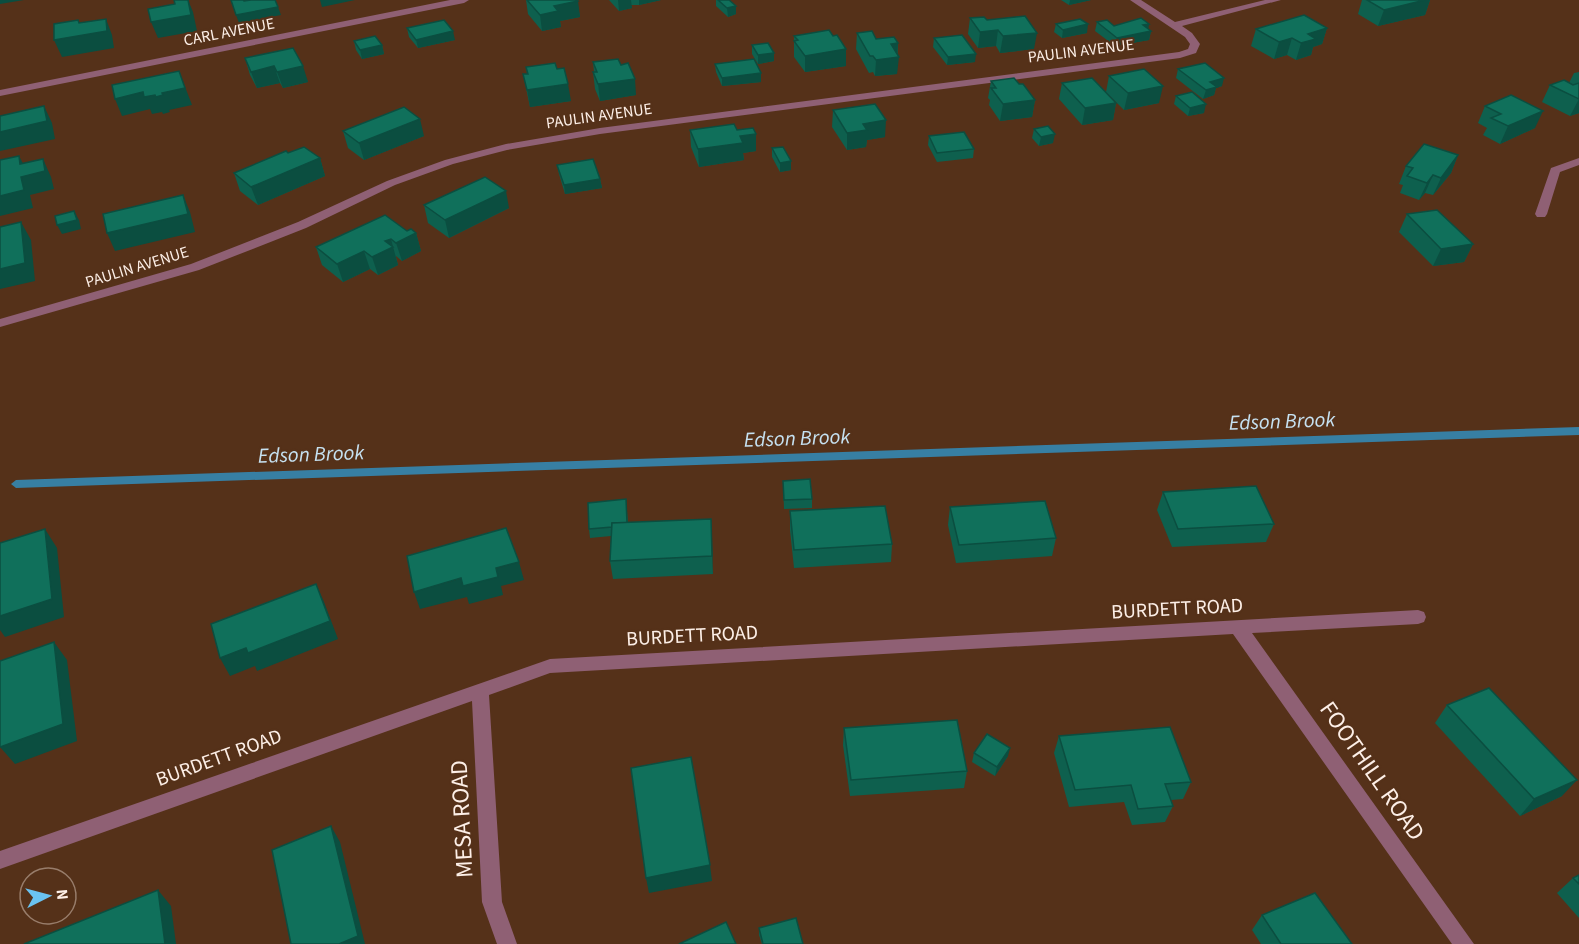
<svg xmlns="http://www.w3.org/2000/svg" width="1579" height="944" font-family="'Source Sans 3',sans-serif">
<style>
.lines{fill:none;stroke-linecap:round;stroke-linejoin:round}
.stream{fill:#377fa3;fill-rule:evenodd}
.minor{fill:#8f6074;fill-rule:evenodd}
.wall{fill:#0e604e}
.shaded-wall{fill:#0b4e40}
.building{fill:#10705b;stroke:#0b4e40;stroke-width:1.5}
.labels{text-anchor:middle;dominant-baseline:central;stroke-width:4.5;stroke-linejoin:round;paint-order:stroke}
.far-street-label{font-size:16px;fill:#fdefe7;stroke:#553119}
.street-label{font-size:20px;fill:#fdefe7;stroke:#553119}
.water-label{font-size:21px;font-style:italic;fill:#c6e1f1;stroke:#553119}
.near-street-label{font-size:24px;fill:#fdefe7;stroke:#553119}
</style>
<rect width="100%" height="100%" fill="#553119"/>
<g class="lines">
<path class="stream" d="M1579,427v8l-1563,53 -5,-4 5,-4z"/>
<g class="minor">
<path d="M450,0h19l-5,3 -464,93v-6z"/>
<path d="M1130,0h11l34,22 90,-22h16l-99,26 10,7 8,11 -4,9 -16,5 -580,76 -93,16 -54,14 -58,21 -89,43 -107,42 -199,57v-8l191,-55 107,-42 89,-41 58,-21 61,-16 94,-16 579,-76 9,-3 2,-5 -5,-7z"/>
<path d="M1579,158v7l-19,7 -13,42 -2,3h-8l-2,-3 16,-46z"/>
<path d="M1418,610l6,2 2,5 -2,5 -6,2 -166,9 222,311h-22l-219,-310 -683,39 -61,22 13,207 15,42h-20l-15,-42 -10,-201 -472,168v-18l550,-192z"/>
</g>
</g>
<g class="wall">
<path d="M526,0h51l3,17 -20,4 1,6 -19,4 -14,-17z"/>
<path d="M609,0h52l-22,5h-8l1,3 -13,3z"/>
<path d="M716,0h13l7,14 -8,3 -12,-11z"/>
<path d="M1061,0h30l-22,5z"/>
<path d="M1362,0h68l-5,15 -47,11 -20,-12z"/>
<path d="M970,18l17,2 47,29 -34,4 -4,-7 -18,2 -10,-14z"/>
<path d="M1097,22l17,4 34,3 3,2 -2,9 -34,6 -20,-15z"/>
<path d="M1056,24l31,9 -25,5 -8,-6z"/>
<path d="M407,28l48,12 -37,8 -9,-11z"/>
<path d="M1327,28l-5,16 -9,3 -2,8 -15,5 -9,-5 -13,4 -23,-13 5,-17z"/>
<path d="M857,33l19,6 22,4 -1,31 -22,2 -2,-4 -4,1 -13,-24z"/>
<path d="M794,36l52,30 -41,6 -11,-15z"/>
<path d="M934,38l41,24 -28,3 -14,-18z"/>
<path d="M354,41l28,4 2,9 -22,5 -6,-9z"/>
<path d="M752,45l22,8v8l-16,3 -6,-10z"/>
<path d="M293,48l15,34 -25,6 -3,-5 -23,5 -7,-13 -5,-17z"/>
<path d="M593,62l28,3 15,30 -36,6 -5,-12 -2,-17h1z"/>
<path d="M715,64l46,18 -39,4 -6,-14z"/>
<path d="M526,67l31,2 14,32 -41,6 -7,-33h4z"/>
<path d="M1178,69l44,17 -6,2 -2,7 -11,4 -27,-21z"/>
<path d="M1579,72v41l-9,3 -28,-14 8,-17 19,-2 5,-10z"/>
<path d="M1109,76l50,27 -35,7 -17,-17 9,10 -3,17 -31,5 -23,-26 3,-16 44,9z"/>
<path d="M991,81l28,3 16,16 -3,17 -32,4 -11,-16 1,-5 -2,-2z"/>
<path d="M1176,96l28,17 -16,3 -14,-12z"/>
<path d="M1485,106l50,22 -35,16 -17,-9 4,-7 -9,-5z"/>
<path d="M833,110l52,27 -18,3 -1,7 -19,3 -15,-23z"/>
<path d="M1034,129l19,14 -14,3 -7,-8z"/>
<path d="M690,130h47l19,4v17l-13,2 1,7 -45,7 -8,-20z"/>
<path d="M343,131l81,5 -60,24 -16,-12z"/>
<path d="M929,136l45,13 -1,9 -36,4 -9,-17z"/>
<path d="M772,148l19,13v9l-11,2 -8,-15z"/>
<path d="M288,153l32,5 5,18 -67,29 -18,-14 -6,-18z"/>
<path d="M1458,155l-7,18 -18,22 -8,-2 -6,7 -19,-7 3,-8 -4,-1 7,-18z"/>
<path d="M557,165l43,14 2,9 -37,6 -6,-20z"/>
<path d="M424,205l85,3 -60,30 -21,-15z"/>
<path d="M1407,214l66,30 -9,18 -31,4 -34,-34z"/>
<path d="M407,231l9,2 5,18 -19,10 -6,-5v1l2,8 -20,10 -8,-6 -27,13 -21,-17 -6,-18z"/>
<path d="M783,481l29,18v9l-28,1z"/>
<path d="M1163,492l111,32 -8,18 -94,5 -15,-37z"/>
<path d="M626,499l2,24 83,-4 2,55 -100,5 -3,-18 1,-25 -21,2 -1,-9z"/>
<path d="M950,507l106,31 -4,18 -96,7 -8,-38z"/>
<path d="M790,511l102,33 -1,18 -97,6 -4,-38z"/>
<path d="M1447,705l115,91 -42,20 -85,-93z"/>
<path d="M844,728l123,43 -3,17 -114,8 -7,-51z"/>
<path d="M1059,736l132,46 -8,17 -12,1 2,6 -8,16 -33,3 -8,-23 -55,5 -15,-54z"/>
<path d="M974,753l34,3 -13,20 -23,-14z"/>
<path d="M1579,875v43l-22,-25 16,-15z"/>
<path d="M1262,915l90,29h-91l-9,-14z"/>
<path d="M759,928l44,16h-41l-3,-9z"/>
</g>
<g class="shaded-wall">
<path d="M0,0h24l-24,4z"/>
<path d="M188,0l5,12 4,19 -39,7 -7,-16z"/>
<path d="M320,0h35l-33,7z"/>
<path d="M618,0h13l1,8 -13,3z"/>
<path d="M639,0h22l-22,5z"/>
<path d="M1070,0h21l-22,5z"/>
<path d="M1425,0h5l-5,15 -47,11 6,-16z"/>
<path d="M578,1l2,16 -20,4 1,6 -19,4 -2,-16 14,-9z"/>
<path d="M736,6v8l-8,3 -1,-9z"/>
<path d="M278,7l3,8 -42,8 -3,-8z"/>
<path d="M106,19l6,16 2,13 -52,9 -8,-17 25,-17 -1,-3 7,15z"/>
<path d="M1088,24l-1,9 -25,5 1,-8z"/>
<path d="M1149,24l-1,8 3,-1 -2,9 -34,6 2,-8 26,-13z"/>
<path d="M1327,28l-5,16 -9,3 -2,8 -15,5 5,-17 7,-9z"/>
<path d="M998,30l-2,16 -18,2 2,-16z"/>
<path d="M453,31l2,9 -37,8 -2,-8z"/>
<path d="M1037,33l-3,16 -34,4 3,-17z"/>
<path d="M1292,38l-5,17 -13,4 5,-17z"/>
<path d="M898,43l-1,14h2l-2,17 -22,2 1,-16 15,-16z"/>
<path d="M382,45l2,9 -22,5 -2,-9z"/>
<path d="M846,49v17l-41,6v-16z"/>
<path d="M774,53v8l-16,3v-9z"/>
<path d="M976,54l-1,8 -28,3 1,-8z"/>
<path d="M274,66l6,17 -23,5 -6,-16z"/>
<path d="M303,66l5,16 -25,6 -6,-16z"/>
<path d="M179,71l13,34 -23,5 1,2 -7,2 -1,-2 -10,2 -2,-5 -28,7 -7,-17 28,-7 19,1z"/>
<path d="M761,73v9l-39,4v-8z"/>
<path d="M1224,78l-2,8 -6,2 -2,7 -11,4 3,-9 4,-8z"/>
<path d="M635,79l1,16 -36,6 -2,-17z"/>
<path d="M568,84l3,17 -41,6 -3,-17z"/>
<path d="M1163,86l-4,17 -35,7 4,-17z"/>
<path d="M1579,99v14l-9,3z"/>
<path d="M1035,100l-3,17 -32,4 3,-17z"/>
<path d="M1116,103l-3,17 -31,5 3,-17z"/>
<path d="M1206,104l-2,9 -16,3 2,-8z"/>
<path d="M44,106l8,17 3,16 -55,12v-19z"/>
<path d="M1543,111l-8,17 -35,16 8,-18z"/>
<path d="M420,119l4,17 -60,24 -5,-17z"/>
<path d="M886,120l-1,17 -18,3 -1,7 -19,3v-17l16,-9z"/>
<path d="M756,134v17l-13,2 1,7 -45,7 -1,-18 42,-13z"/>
<path d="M1055,134l-2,9 -14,3 2,-9z"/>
<path d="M1458,155l-7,18 -18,22 8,-17z"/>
<path d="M19,156l9,17 15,-14 8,18 3,12 -24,6 3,13 -33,8v-20l21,-19 -1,-13z"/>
<path d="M320,158l5,18 -67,29 -7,-18z"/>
<path d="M791,161v9l-11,2v-9z"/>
<path d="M1433,175l-8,18 -6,7 8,-17z"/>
<path d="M600,179l2,9 -37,6 -1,-9z"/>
<path d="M506,191l3,17 -60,30 -4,-18z"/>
<path d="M183,195l7,17 5,20 -80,19 -8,-18z"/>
<path d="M74,211l5,9 2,9 -19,5 -5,-9z"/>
<path d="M21,222l10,18 4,41 -35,8v-20z"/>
<path d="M416,233l5,18 -19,10 -6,-18z"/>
<path d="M391,239l7,26 -20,10 -6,-18 13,-16z"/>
<path d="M1473,244l-9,18 -31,4 8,-17z"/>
<path d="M364,251l6,18 -27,13 -6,-18z"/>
<path d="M711,519l1,18 1,37 -1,-18z"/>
<path d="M45,529l12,19 7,69 -59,20 -5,-7v-14z"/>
<path d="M519,562l5,18 -23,6 2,9 -34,9 -2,-7 -47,12 -6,-17z"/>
<path d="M316,584l8,18 14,37 -81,32 -2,-5 -25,10 -10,-18z"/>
<path d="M54,642l13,18 10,81 -62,23 -15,-17z"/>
<path d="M1010,748l-2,8 -13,20 2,-9z"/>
<path d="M1577,780l-15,16 -42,20 14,-17z"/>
<path d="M331,826l9,16 25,102h-26z"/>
<path d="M710,865l2,16 -63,12 -3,-15z"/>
<path d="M158,890l13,16 5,38h-11z"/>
</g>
<g class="building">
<path d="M174,0h14l3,15 -40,7 -3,-13 27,-5z"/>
<path d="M231,0h12l1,1 7,-1h24l3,7 -42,8z"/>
<path d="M527,0h50l1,1 -24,5 4,5 -18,4z"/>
<path d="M718,0h11l7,6 -9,2z"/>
<path d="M1367,0h58l-41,10z"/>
<path d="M1304,15l23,13 -19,6 8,5 -15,4 -9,-5 -13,4 -23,-13z"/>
<path d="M1025,16l12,17 -34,3 -5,-6 -18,2 -10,-14 14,-1 3,3z"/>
<path d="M1141,18l8,6 -6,1 8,6 -34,7 -20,-16 10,-2 7,6z"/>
<path d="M106,19l1,12 -53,9v-16l24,-4 1,3z"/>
<path d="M1080,19l8,5 -25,6 -7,-6z"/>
<path d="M444,20l9,11 -37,9 -9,-12z"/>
<path d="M829,30l4,6 4,-1 9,14 -41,7 -11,-15 4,-1 -4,-4z"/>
<path d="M872,31l4,8 18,-2 4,6 -7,1 8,13 -23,3 -3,-4h-3l-13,-23z"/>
<path d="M962,35l14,19 -28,3 -14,-19z"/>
<path d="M375,36l7,9 -22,5 -6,-9z"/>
<path d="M768,43l6,10 -16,2 -6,-10z"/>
<path d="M293,48l10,18 -26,6 -3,-6 -23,6 -6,-14z"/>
<path d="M618,59l3,6 7,-2 7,16 -37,5 -5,-12h4l-4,-10z"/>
<path d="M754,59l7,14 -39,5 -7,-14z"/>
<path d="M555,63l2,6 7,-1 4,16 -41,6 -4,-16h5l-2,-7z"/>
<path d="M1205,63l19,15 -14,4 7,5 -11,3 -28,-21z"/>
<path d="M1144,69l19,17 -35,7 -19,-17z"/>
<path d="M179,71l6,17 -23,5 1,2 -7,2 -1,-2 -11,2 -1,-5 -28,7 -3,-14z"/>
<path d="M1014,78l5,6h4l12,16 -32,4 -12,-16h5l-5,-7z"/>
<path d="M1092,78l24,25 -31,5 -23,-25z"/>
<path d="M1564,80l9,5 6,-2v16l-29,-14z"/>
<path d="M1192,92l14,12 -16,4 -14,-12z"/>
<path d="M1511,95l32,16 -35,15 -17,-8 10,-4 -16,-8z"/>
<path d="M875,104l11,16 -23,4 4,6 -20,3 -14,-23z"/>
<path d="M44,106l3,15 -47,11v-16z"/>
<path d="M404,107l16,12 -61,24 -16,-12z"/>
<path d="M734,124l3,6 16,-2 3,6 -16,2 3,7 -45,6 -8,-19z"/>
<path d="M1048,126l7,8 -14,3 -7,-8z"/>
<path d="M964,132l10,17 -37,4 -8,-17z"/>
<path d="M1424,144l34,11 -17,23 -8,-3 -6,8 -20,-7 6,-8 -7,-2z"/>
<path d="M304,147l16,11 -69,29 -17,-14 52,-22 2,2z"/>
<path d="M783,147l8,14 -11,2 -8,-15z"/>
<path d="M19,156l1,8 23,-5 2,12 -24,6 3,13 -24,6v-36z"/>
<path d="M593,159l7,20 -36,6 -7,-20z"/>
<path d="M485,177l21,14 -61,29 -21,-15z"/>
<path d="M183,195l5,19 -81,19 -4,-19z"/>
<path d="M1437,210l36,34 -32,5 -34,-35z"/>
<path d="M74,211l3,9 -20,5 -2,-9z"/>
<path d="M385,215l22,16 4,-2 5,4 -20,10 -5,-4 -6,2 8,6 -21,10 -8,-6 -27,13 -21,-17z"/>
<path d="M21,222l4,41 -25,6v-42z"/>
<path d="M810,479l2,20 -28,1 -1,-19z"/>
<path d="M1256,486l18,38 -96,5 -15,-37z"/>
<path d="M626,499l1,24h-15v4l-23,2 -1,-26z"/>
<path d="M1045,501l11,37 -97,7 -9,-38z"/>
<path d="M885,506l7,38 -98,6 -4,-39z"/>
<path d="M711,519l1,37 -102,5 2,-38z"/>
<path d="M506,528l13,34 -23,6 2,9 -35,9 -2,-8 -47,14 -7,-36z"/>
<path d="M45,529l7,70 -52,17v-73z"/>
<path d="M316,584l14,37 -82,32 -2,-5 -26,10 -9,-34z"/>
<path d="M54,642l9,82 -63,23v-86z"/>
<path d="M1489,688l88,92 -43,19 -87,-94z"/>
<path d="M957,720l10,51 -116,9 -7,-52z"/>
<path d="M1170,727l21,55 -26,2 8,22 -35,3 -7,-24 -56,5 -16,-54z"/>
<path d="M987,734l23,14 -13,19 -23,-14z"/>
<path d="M691,757l19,108 -64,13 -15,-110z"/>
<path d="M331,826l27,110 -19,8h-48l-19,-94z"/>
<path d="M1579,875v9l-6,-6z"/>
<path d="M158,890l7,54h-141z"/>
<path d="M1315,893l37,51h-71l-19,-29z"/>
<path d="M796,918l7,26h-40l-4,-16z"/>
<path d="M726,922l10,22h-57z"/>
</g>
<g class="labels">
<g class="far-street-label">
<text transform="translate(229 32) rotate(-11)">CARL AVENUE</text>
<text transform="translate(1081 51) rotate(-7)">PAULIN AVENUE</text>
<text transform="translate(599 116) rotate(-8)">PAULIN AVENUE</text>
<text transform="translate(137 267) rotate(-17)">PAULIN AVENUE</text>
</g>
<g class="street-label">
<text transform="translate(1177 609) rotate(-3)">BURDETT ROAD</text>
<text transform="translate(692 636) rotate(-3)">BURDETT ROAD</text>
<text transform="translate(219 758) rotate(-20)">BURDETT ROAD</text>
</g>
<g class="water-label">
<text transform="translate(1282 421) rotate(-2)">Edson Brook</text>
<text transform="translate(797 438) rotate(-2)">Edson Brook</text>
<text transform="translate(311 454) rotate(-2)">Edson Brook</text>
</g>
<g class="near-street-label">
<text transform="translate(1372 771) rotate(55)">FOOTHILL ROAD</text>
<text transform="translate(462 819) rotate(-93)">MESA ROAD</text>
</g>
</g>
<g transform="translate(48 896) rotate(84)"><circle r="28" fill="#553119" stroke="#987d6b" stroke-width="1.5"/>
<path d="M0-4.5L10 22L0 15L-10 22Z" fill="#6ac3f1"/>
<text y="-9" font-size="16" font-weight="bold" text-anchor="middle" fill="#fdefe7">N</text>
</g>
</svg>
